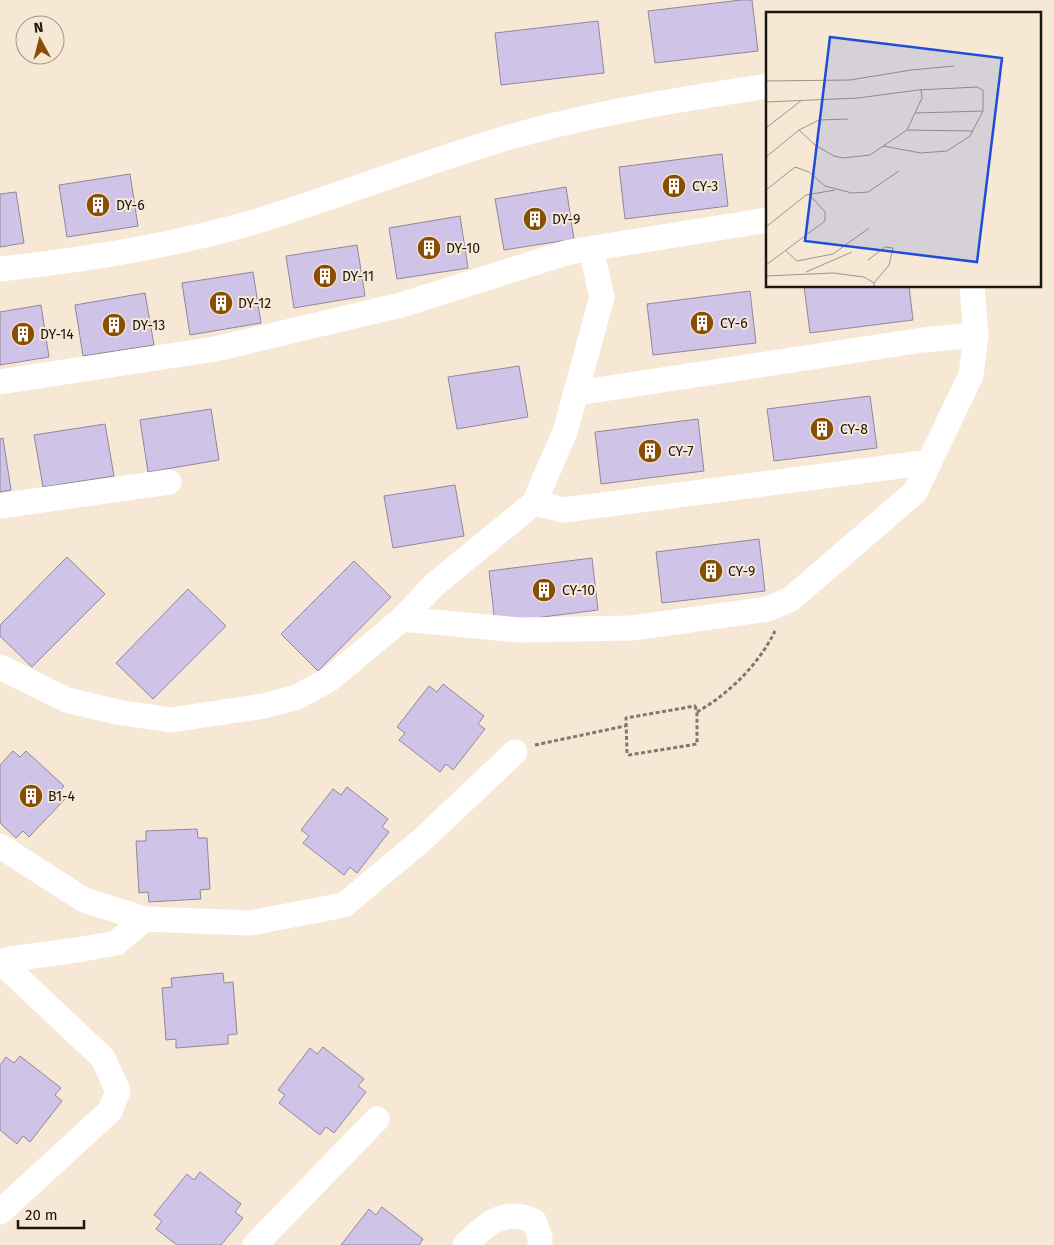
<svg xmlns="http://www.w3.org/2000/svg" width="1054" height="1245" font-family="'Fira Sans',sans-serif">
<style>
.building{fill:#d0c3e8;stroke:#8e889b}
.lines{fill:none;stroke-linecap:round;stroke-linejoin:round}
.path{stroke:#81776b;stroke-width:3;stroke-dasharray:4 2.5;stroke-linecap:butt}
.street{stroke:#fff;stroke-width:25}
.labels{text-anchor:middle;dominant-baseline:central;stroke-width:4;stroke-linejoin:round;paint-order:stroke}
.poi-label{font-size:14px;fill:#1b160f;stroke:#f7e8d6;text-anchor:start}
.inset-road{fill:none;stroke:#9f9486;stroke-width:1}
.view{fill:#1d4ed8;fill-opacity:0.15;stroke:#1d4ed8;stroke-width:2.5}
.inset-edge{fill:none;stroke:#1b160f;stroke-width:2.5}
</style>
<rect width="100%" height="100%" fill="#f7e8d6"/>
<g class="building">
<path d="M741,0h11l6,51 -103,12 -7,-52z"/>
<path d="M598,21l6,52 -103,12 -6,-52z"/>
<path d="M722,154l6,52 -103,13 -6,-52z"/>
<path d="M130,174l8,52 -71,11 -8,-52z"/>
<path d="M566,187l8,52 -70,11 -9,-51z"/>
<path d="M16,192l8,51 -24,4v-53z"/>
<path d="M460,216l8,52 -71,11 -8,-51z"/>
<path d="M357,245l8,51 -71,12 -8,-52z"/>
<path d="M253,272l8,51 -71,12 -8,-52z"/>
<path d="M804,286h105l4,34 -103,13z"/>
<path d="M750,291l6,52 -103,12 -6,-51z"/>
<path d="M145,293l9,52 -71,11 -8,-51z"/>
<path d="M41,305l8,52 -49,8v-53z"/>
<path d="M519,366l9,51 -71,12 -9,-52z"/>
<path d="M870,396l7,52 -103,13 -7,-52z"/>
<path d="M211,409l8,51 -71,12 -8,-52z"/>
<path d="M698,419l6,52 -103,13 -6,-52z"/>
<path d="M105,424l9,52 -71,11 -9,-52z"/>
<path d="M3,438l8,52 -11,2v-53z"/>
<path d="M455,485l9,51 -71,12 -9,-52z"/>
<path d="M759,539l6,52 -103,12 -6,-51z"/>
<path d="M67,557l38,37 -73,73 -32,-31v-11z"/>
<path d="M592,558l6,52 -103,13 -6,-52z"/>
<path d="M354,561l37,36 -73,74 -37,-37z"/>
<path d="M188,589l38,37 -73,73 -37,-36z"/>
<path d="M443,684l41,32 -6,8 7,5 -32,41 -7,-6 -6,8 -41,-32 6,-7 -8,-6 32,-41 8,6z"/>
<path d="M13,751l7,6 6,-6 38,35 -6,7 7,6 -36,38 -6,-6 -7,7 -16,-15v-58z"/>
<path d="M347,787l41,32 -6,8 7,5 -32,41 -7,-6 -6,8 -41,-32 6,-7 -8,-6 32,-41 8,6z"/>
<path d="M197,829l1,9h9l3,51 -10,1 1,9 -52,3 -1,-10 -9,1 -3,-52h10v-10z"/>
<path d="M223,973l1,10 9,-1 4,52 -9,1v9l-52,4v-9l-10,1 -4,-52 10,-1 -1,-9z"/>
<path d="M323,1047l41,32 -6,7 8,6 -32,41 -8,-6 -6,8 -41,-32 6,-8 -7,-5 32,-42 7,6z"/>
<path d="M20,1056l41,32 -6,7 7,6 -32,41 -7,-6 -6,8 -17,-14v-65l6,-8 8,6z"/>
<path d="M200,1172l41,32 -6,8 8,6 -22,27h-44l-21,-16 6,-8 -8,-6 33,-41 7,6z"/>
<path d="M382,1207l41,32 -4,6h-78l28,-36 7,6z"/>
</g>
<g class="lines">
<g class="path">
<path d="M695,706l2,6v32l-68,11 -2,-1 -1,-36z"/>
<path d="M697,712c32,-18 62,-48 78,-81"/>
<path d="M535,745l90,-19"/>
</g>
<g class="street">
<path d="M0,269c85,-9 171,-23 254,-47 86,-26 170,-60 256,-85 84,-24 172,-38 258,-51"/>
<path d="M972,286l4,49"/>
<path d="M0,382l215,-33 186,-44 168,-53 199,-32"/>
<path d="M534,503l30,7 366,-48"/>
<path d="M0,506l169,-24"/>
<path d="M402,619l117,11 113,-2 136,-19 23,-10 124,-107 56,-117 5,-40 -53,5 -346,53"/>
<path d="M0,667l67,33 50,12 54,8 93,-14 33,-9 33,-18 72,-60 32,-34 100,-82 31,-71 37,-135 -11,-48"/>
<path d="M0,846l84,54 61,19 105,4 94,-18 79,-66 92,-87"/>
<path d="M0,962l11,-3 66,-9 39,-7 29,-24"/>
<path d="M0,1212l110,-101 8,-20 -15,-33 -102,-96"/>
<path d="M255,1245l122,-126"/>
<path d="M465,1245c20,-20 39,-38 69,-24l6,16v8"/>
</g>
</g>
<defs>
<g id="building-disc" transform="scale(1.25)"><circle r="9.5" fill="#884e04" stroke="#f7e8d6"/><path d="M-4-6H4V6H1V3H-1V6H-4ZM-2.5-4.3h1.7v1.8h-1.7ZM.8-4.3h1.7v1.8H.8ZM-2.5-1h1.7V.8h-1.7ZM.8-1h1.7V.8H.8Z" fill="#fff"/></g>
</defs>
<g fill-rule="evenodd">
<use href="#building-disc" x="674" y="186"/>
<use href="#building-disc" x="98" y="205"/>
<use href="#building-disc" x="535" y="219"/>
<use href="#building-disc" x="429" y="248"/>
<use href="#building-disc" x="325" y="276"/>
<use href="#building-disc" x="221" y="303"/>
<use href="#building-disc" x="702" y="323"/>
<use href="#building-disc" x="114" y="325"/>
<use href="#building-disc" x="23" y="334"/>
<use href="#building-disc" x="822" y="429"/>
<use href="#building-disc" x="650" y="451"/>
<use href="#building-disc" x="711" y="571"/>
<use href="#building-disc" x="544" y="590"/>
<use href="#building-disc" x="31" y="796"/>
</g>
<g class="labels">
<g class="poi-label">
<text x="692" y="186">CY-3</text>
<text x="116" y="205">DY-6</text>
<text x="552" y="219">DY-9</text>
<text x="446" y="248">DY-10</text>
<text x="342" y="276">DY-11</text>
<text x="238" y="303">DY-12</text>
<text x="720" y="323">CY-6</text>
<text x="132" y="325">DY-13</text>
<text x="40" y="334">DY-14</text>
<text x="840" y="429">CY-8</text>
<text x="668" y="451">CY-7</text>
<text x="728" y="571">CY-9</text>
<text x="562" y="590">CY-10</text>
<text x="48" y="796">B1-4</text>
</g>
</g>
<g transform="translate(766 12)">
<rect width="275" height="275" fill="#f7e8d6"/>
<path class="inset-road" d="M0,69l84,-1 61,-10 43,-4M0,90l92,-4 60,-8 59,-3 6,3v21M0,116l36,-28M33,118l20,-10 29,-1M141,118l66,1M117,134l38,7 26,-2 23,-15 13,-25 -67,2M0,145l33,-27 16,15 19,11 9,2 27,-3 37,-25 15,-32 -1,-9M0,178l29,-23 14,5 16,14 27,7 16,-1 31,-21M0,215l40,-32 29,-5M20,239l11,10 36,-7 36,-26M102,248l17,-13 8,1 -4,17 -15,18M0,253l59,-44v-9l-15,-17M40,260l46,-20M0,264l67,-3 31,4 10,6v4"/>
<path class="view" d="M64,25l172,21 -25,204 -172,-21z"/>
<rect width="275" height="275" class="inset-edge"/>
</g>
<g transform="translate(40 40) rotate(353)"><circle r="24" fill="#f7e8d6" stroke="#9f9486"/>
<path d="M0-4L9 19L0 12L-9 19Z" fill="#884e04"/>
<text y="-8" font-size="14" font-weight="bold" text-anchor="middle" fill="#1b160f">N</text>
</g>
<path d="M18 1220v8h66v-8" fill="none" stroke="#1b160f" stroke-width="2.5"/>
<text x="25" y="1220" font-size="15" fill="#1b160f" stroke="#f7e8d6" stroke-width="4" paint-order="stroke">20 m</text>
</svg>
